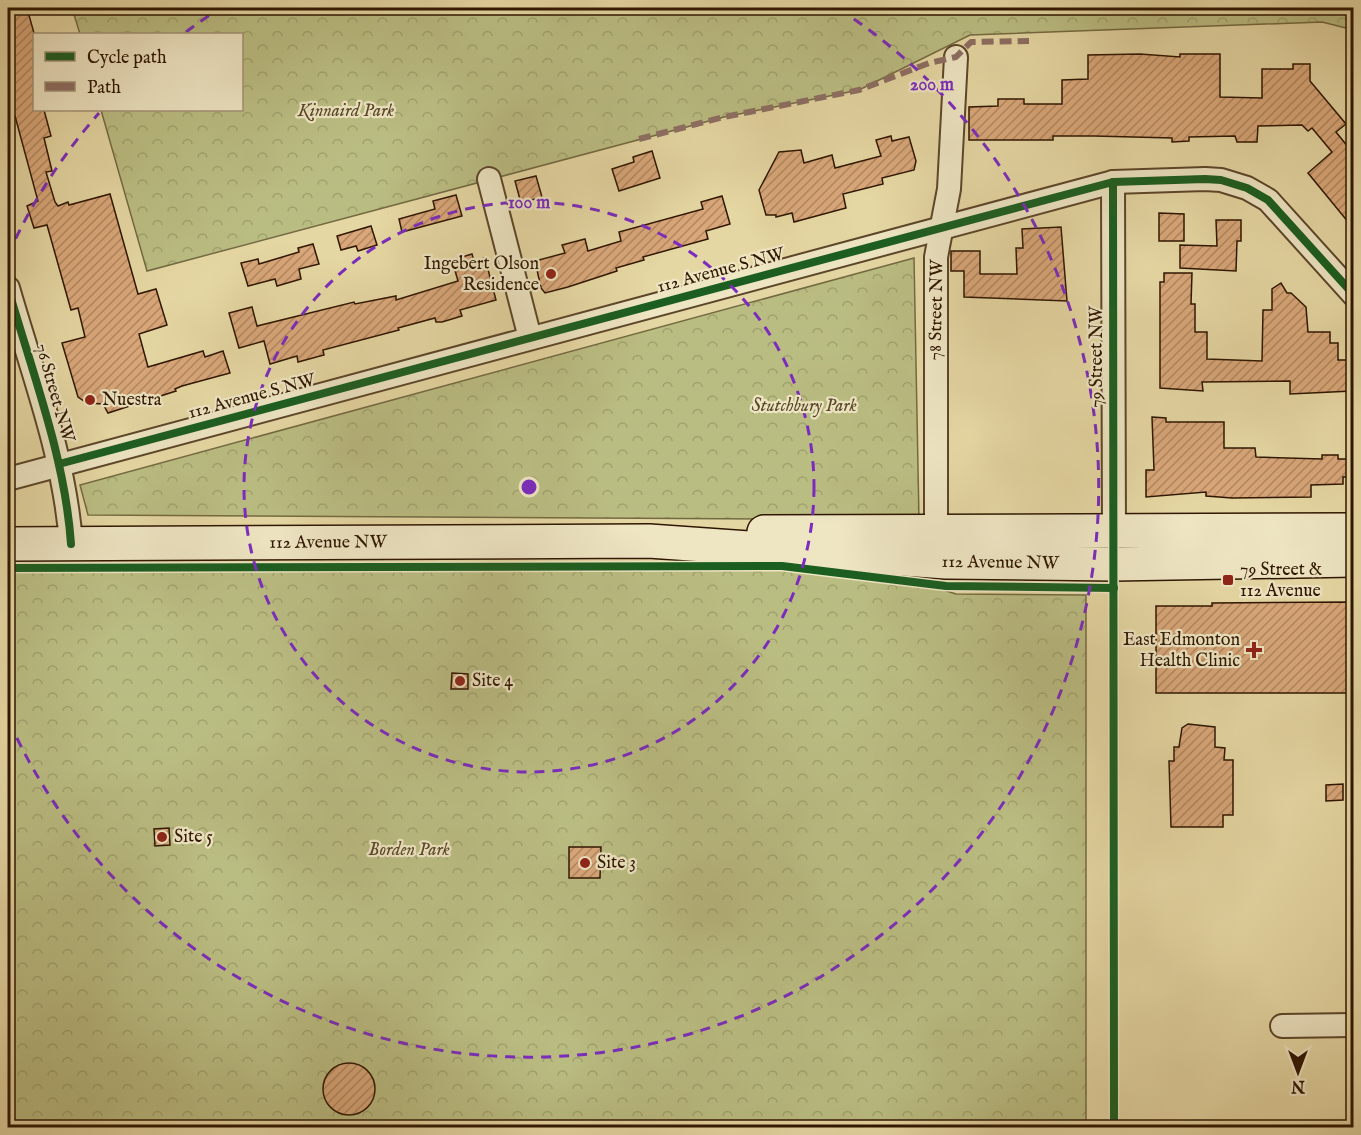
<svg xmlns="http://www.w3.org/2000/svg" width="1361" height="1135" font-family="'IM FELL English',serif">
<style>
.park{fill:url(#park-crowns);stroke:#746a42;stroke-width:1.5}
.building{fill:url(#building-hatch);stroke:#2f1601;stroke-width:1.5}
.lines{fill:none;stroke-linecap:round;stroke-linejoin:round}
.street-casing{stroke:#5c462a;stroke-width:26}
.secondary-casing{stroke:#2f1601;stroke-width:36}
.street{stroke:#eee5c3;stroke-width:22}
.secondary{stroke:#eee5c3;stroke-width:33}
.quiet{stroke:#8d6e63;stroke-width:6;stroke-dasharray:12 6;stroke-linecap:butt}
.cycleway-casing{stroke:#eee5c3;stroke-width:11}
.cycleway{stroke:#1b5e20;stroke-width:8}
.ring{fill:none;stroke:#7b2cbf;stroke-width:3;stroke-dasharray:10 8}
.poi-dot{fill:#8f2418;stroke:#eee5c3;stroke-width:2}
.labels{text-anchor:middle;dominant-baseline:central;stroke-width:4.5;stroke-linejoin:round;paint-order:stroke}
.park-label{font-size:18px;font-style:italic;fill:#594828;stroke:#eee5c3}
.poi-label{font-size:18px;fill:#2f1601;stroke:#eee5c3;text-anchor:start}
.street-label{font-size:18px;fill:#2f1601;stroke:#eee5c3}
.centre{fill:#7b2cbf;stroke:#eee5c3;stroke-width:3}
.ring-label{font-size:18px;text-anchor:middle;font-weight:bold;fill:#7b2cbf;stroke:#eee5c3;stroke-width:4.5;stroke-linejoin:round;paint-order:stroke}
</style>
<defs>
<pattern id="park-crowns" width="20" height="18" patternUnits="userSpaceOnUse" patternTransform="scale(1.5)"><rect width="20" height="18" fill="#babd82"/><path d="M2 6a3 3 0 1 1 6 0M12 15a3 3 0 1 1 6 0" fill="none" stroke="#a0a26e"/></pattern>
<pattern id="building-hatch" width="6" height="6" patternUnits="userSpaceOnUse" patternTransform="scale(1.5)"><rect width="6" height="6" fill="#d9a779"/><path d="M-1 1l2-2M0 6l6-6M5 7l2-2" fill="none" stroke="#b08761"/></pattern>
</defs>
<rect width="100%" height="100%" fill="#e5d7a3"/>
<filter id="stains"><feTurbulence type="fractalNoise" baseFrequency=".00333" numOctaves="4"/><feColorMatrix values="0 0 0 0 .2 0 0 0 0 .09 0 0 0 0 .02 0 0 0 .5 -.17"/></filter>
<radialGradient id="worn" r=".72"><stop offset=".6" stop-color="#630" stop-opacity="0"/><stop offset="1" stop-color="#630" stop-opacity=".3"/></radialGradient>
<g class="park">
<path d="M72,8h1281l1,22 -32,-8 -352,13 -111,55 -135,27 -577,154 -46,-161h141v-76h-162z"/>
<path d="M914,258l5,262 -831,-5 -8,-30z"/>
<path d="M773,569l164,19 19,6 130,1v532h-1078v-556z"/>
</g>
<g class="building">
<path d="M8,8h19l7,25v77h10l7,26 -7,2 8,33 -6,1 9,30 3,4 10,-4 1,3 41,-11 28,100 18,-5 11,36 -28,9 9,33 55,-16 2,6 18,-6 7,22 -48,13 -7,3 1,2 -68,22 -5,-9 -16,-1 -9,-6 -16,-54 23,-6 -7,-29 -7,2 -24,-85 -13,3 -7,-22 11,-5 -23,-85 -7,-1z"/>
<path d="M1140,54l40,3v-3h40v43l42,1v-29h31v-5h17v17l36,43 -10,8 17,21v75l-45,-55 24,-21 -20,-24 -4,3 -6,-6 -44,1 -1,16h-20l-2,-6 -46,1v4l-17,1v-4l-78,-2h-41v4h-84v-33l29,-1v-7h26v5h38v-24l26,-1v-24z"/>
<path d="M891,136l1,5 17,-4 7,24 -2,9 -32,8 1,6 -40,10 3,14 -52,14 -2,-9 -16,4v-2h-10l-7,-25 20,-38 22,-2 3,13 28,-8 3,13 46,-12 -5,-16z"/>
<path d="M652,151l8,27 -41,13 -7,-22 22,-7 -1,-5z"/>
<path d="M536,176l6,21 -21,6 -6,-22z"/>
<path d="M456,195l6,21 -60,16 -3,-13 36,-10 -2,-8z"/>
<path d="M722,196l8,28 -24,7 2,8 -65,18 1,3 -28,8 1,3 -49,16 -23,6 -4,-5 -6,-27 30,-8 -3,-8 23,-6 3,12 33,-10 -2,-9 84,-23 -2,-7z"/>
<path d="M1159,213l25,1v27h-25z"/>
<path d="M1216,220h25v21h-4l-1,30 -56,-3v-23l37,1z"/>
<path d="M371,226l6,19 -19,6 -2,-5 -15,4 -4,-14z"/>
<path d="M1061,227l6,74 -103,-4v-26h-13v-20h29v23h37l-1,-26h7l-1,-19z"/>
<path d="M313,244l6,20 -20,5 2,10 -24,7 -2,-7 -27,7 -7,-23 17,-4 1,5 40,-12 -1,-4z"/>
<path d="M472,254l2,7 11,-3 11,42 -36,10 2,6 -20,6h-6l-1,-4 -37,10 1,2 -76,20 1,5 -26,7 -1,-6 -27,8 -6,-23 -25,7 -10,-35 23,-6 5,19 97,-24 1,2 41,-8v4l62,-19 -6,-21z"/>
<path d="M1164,273h28l-1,31h4v28h12v27l55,2 1,-51h9v-21l9,-6 6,10h4l15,14 2,25h22v11h8v17h9v13h5v18l-62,3v-13l-88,1 1,9 -43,-3v-106h4z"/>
<path d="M1152,417l14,1v4h58v26h31l1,9 66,2v-4h16v4h12v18h-7v7l-32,1v12l-79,1 -26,-2v-4l-60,5v-27h8z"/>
<path d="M1351,602l1,91h-196v-87h56v-3z"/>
<path d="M452,673l16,1v15h-17z"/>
<path d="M1188,724l27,3v20l10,1 -1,12h9v55h-10v12h-52l-2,-66h5v-14h5l3,-19z"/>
<path d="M1343,784v16l-17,1v-16z"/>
<path d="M169,828l1,17 -15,1 -1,-17z"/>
<path d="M569,847h32l-1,31h-31z"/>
<circle cx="349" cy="1089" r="26"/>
</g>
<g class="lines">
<g class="street-casing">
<g id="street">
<path d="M489,179l41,159"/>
<path d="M1113,182l1,351"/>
<path d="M8,288c24,84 57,169 63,256"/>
<path d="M8,479l1105,-297 92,-3 16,1 26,8 21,12 86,95"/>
<path d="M941,545l-5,-15v-273l13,-68 7,-132"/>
<path d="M1282,1026l72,-1"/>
</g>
</g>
<g class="secondary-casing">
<g id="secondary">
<path d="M764,532l590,-2"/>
<path id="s1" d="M8,544l641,-3 297,21 168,2 240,-4"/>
</g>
</g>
<use href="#street" class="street"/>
<use href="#secondary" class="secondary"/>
<path class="quiet" d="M639,139l85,-22 135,-27 70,-27 27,-6 15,-15 58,-1"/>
<g class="cycleway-casing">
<g id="cycleway">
<path d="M1113,182l1,946"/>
<path d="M8,288c24,84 57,169 63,256"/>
<path d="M59,464l1054,-282 92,-3 16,1 26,8 21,12 86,95"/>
<path d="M8,568l774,-2 164,20 168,2"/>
</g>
</g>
<use href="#cycleway" class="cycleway"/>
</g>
<g class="ring">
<circle cx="529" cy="487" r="285"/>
<path d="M8 255A570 570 0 0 1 99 113M186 32A570 570 0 0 1 219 9M839 9A570 570 0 1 1 8 719"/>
</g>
<g class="poi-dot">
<circle cx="551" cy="274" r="6"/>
<circle cx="90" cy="400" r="6"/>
<rect x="1222" y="574" width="12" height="12" rx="3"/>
<path d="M1251 641h6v6h6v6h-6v6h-6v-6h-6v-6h6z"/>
<circle cx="460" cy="681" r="6"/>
<circle cx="162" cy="837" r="6"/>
<circle cx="585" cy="863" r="6"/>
</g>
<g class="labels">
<g class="park-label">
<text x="346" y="111">Kinnaird Park</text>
<text x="804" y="406">Stutchbury Park</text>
<text x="409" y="850">Borden Park</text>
</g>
<g class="poi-label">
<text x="539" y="264" text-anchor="end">Ingebert Olson<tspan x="539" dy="21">Residence</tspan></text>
<text x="102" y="400">Nuestra</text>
<text x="1240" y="570">79 Street &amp;<tspan x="1240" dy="21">112 Avenue</tspan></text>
<text x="1240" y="640" text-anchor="end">East Edmonton<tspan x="1240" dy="21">Health Clinic</tspan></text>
<text x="472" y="681">Site 4</text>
<text x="174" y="837">Site 5</text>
<text x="597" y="863">Site 3</text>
</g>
<g class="street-label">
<text transform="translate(721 271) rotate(-15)">112 Avenue S NW</text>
<text transform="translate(937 310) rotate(-89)">78 Street NW</text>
<text transform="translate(1097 357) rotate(-90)">79 Street NW</text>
<text transform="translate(54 393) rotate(74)">76 Street NW</text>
<text transform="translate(252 397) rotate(-15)">112 Avenue S NW</text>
<text stroke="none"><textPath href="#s1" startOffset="320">112 Avenue NW</textPath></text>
<text stroke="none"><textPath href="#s1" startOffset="993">112 Avenue NW</textPath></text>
</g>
</g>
<circle cx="529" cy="487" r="9" class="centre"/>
<g class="ring-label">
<text x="932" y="90">200 m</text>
<text x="529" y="208">100 m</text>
</g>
<rect width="1361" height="1135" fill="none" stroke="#e5d7a3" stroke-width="30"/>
<rect x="9" y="9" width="1343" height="1117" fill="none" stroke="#2f1601" stroke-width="3"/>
<rect x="15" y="15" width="1331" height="1105" fill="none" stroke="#2f1601" stroke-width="1.5"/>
<rect x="33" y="33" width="210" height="78" fill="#eee5c3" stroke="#a29275" stroke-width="1.5"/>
<rect x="45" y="52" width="30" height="9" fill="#1b5e20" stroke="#a29275" stroke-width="1.5"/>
<text x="87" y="63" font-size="18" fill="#2f1601">Cycle path</text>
<rect x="45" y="82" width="30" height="9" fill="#8d6e63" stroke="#a29275" stroke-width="1.5"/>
<text x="87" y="93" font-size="18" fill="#2f1601">Path</text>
<g transform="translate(1298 1072) rotate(180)" stroke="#eee5c3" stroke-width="4.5" paint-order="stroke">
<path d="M0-4.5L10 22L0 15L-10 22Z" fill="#2f1601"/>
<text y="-9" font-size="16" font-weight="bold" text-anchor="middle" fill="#2f1601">N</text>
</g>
<rect width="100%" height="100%" filter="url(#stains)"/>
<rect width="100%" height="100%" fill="url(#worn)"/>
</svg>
